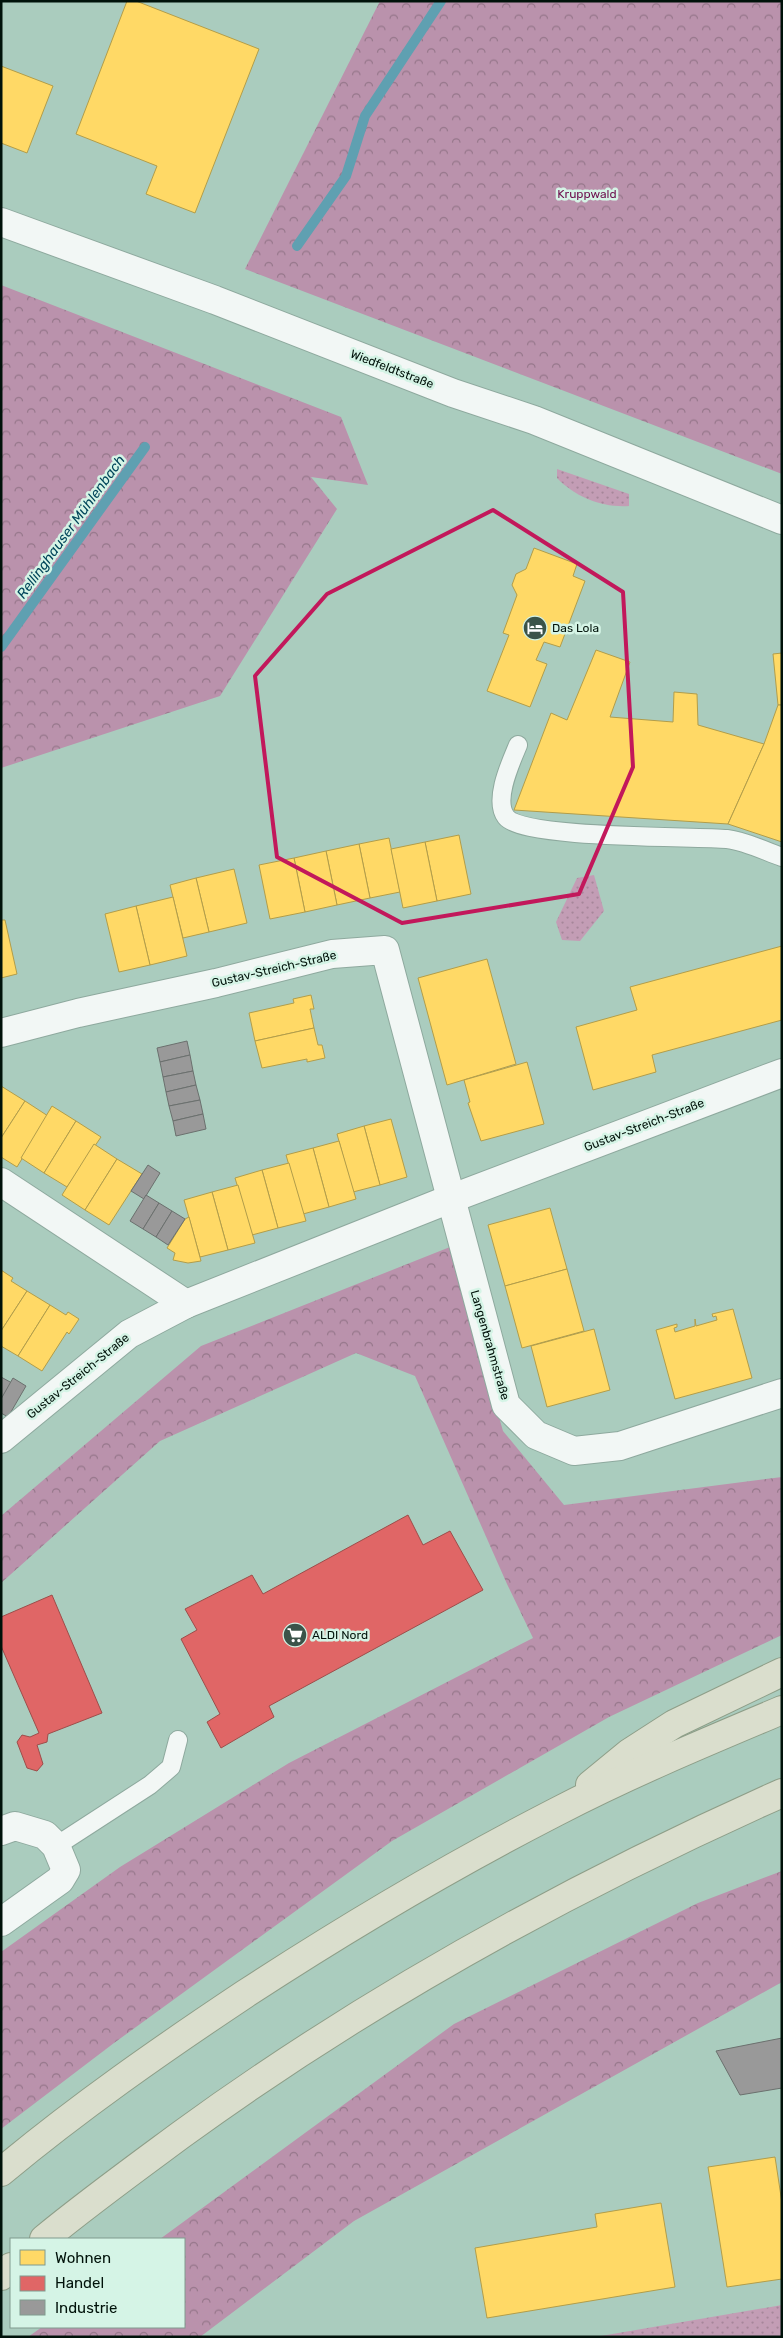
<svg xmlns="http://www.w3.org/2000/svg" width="783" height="2338" font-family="Rubik,sans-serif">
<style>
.grass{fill:url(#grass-dots)}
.forest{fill:url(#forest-crowns)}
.homes{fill:#ffd966;stroke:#b29d4a}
.shops{fill:#e06666;stroke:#9d4d4a}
.industry{fill:#999;stroke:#6b706e}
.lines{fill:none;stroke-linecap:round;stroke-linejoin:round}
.stream{stroke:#5fa0b1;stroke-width:10}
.service-casing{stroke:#8ea99e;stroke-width:20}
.minor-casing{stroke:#8ea99e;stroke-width:30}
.motorway-casing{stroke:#8e9e88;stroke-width:30}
.service{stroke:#f2f7f5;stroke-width:18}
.minor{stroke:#f2f7f5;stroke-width:28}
.motorway{stroke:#dadecd;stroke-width:28}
.marked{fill:none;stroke:#c2185b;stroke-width:4;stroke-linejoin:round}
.labels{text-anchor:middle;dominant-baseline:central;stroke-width:5;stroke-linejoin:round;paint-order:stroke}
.park-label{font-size:12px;fill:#6d0d4d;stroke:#d5f4e6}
.street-label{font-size:12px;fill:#00120a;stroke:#d5f4e6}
.poi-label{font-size:12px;fill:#00120a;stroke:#d5f4e6;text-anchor:start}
.water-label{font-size:14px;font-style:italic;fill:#00455a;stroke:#d5f4e6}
</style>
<defs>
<pattern id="grass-dots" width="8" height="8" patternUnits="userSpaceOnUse" patternTransform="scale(1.25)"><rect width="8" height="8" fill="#c39db5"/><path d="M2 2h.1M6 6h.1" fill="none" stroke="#a6869a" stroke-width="1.8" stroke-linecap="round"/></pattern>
<pattern id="forest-crowns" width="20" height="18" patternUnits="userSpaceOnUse" patternTransform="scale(1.25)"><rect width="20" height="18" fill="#ba92ac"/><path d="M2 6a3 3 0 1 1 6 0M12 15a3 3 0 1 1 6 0" fill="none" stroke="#95768a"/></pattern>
</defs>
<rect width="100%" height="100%" fill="#aaccbe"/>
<g class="grass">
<path d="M557,469l72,25v12c-26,2 -54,-9 -72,-28z"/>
<path d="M594,875l10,36 -24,30 -18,-1 -6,-18 21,-44z"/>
<path d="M782,2305v32h-187z"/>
</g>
<g class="forest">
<path d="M380,1h402v473l-537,-205z"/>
<path d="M1,285l340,132 27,68 -57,-8 26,32 -117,187 -219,72z"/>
<path d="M450,1247l53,184 61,74 218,-28v158l-173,82 -217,124 -278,202 -113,86v-177l119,-85 169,-104 244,-125 -26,-54 -92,-208 -59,-23 -196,88 -159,142v-67l200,-170z"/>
<path d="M782,1871v111l-428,239 -154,116h-172l14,-10h142v-88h-24l294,-215 244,-121z"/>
</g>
<g class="homes">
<path d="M127,1h9l123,48 -64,164 -49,-19 11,-28 -81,-32z"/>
<path d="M1,66l52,20 -26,67 -26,-10z"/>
<path d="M534,548l43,16 -4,12 12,5 -25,66 -16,-5 -8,18 11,4 -17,43 -43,-16 22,-56 -6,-2 14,-38 -5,-10 4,-11 10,-5z"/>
<path d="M596,650l34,12 -20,55 63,5 1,-30 23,2 1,31 66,19 -36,80 -214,-14 37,-97 16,7z"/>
<path d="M782,653v52h-4l-5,-51z"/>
<path d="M778,705h4v137l-54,-18 36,-80z"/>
<path d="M459,835l12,59 -34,7 -12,-59z"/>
<path d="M389,838l11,54 -30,6 -11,-54z"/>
<path d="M425,842l12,59 -34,7 -12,-59z"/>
<path d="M359,844l11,54 -33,7 -11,-54z"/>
<path d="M326,851l11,54 -32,7 -11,-54z"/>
<path d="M294,858l11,54 -35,7 -11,-54z"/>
<path d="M234,869l13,54 -38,9 -13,-54z"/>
<path d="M196,878l13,54 -26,6 -13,-53z"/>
<path d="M173,897l14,59 -37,9 -14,-59z"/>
<path d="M136,906l14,59 -31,7 -14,-58z"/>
<path d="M1,920h4l12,54 -16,4z"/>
<path d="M782,946v74l-130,35 4,17 -63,18 -17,-63 61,-17 -7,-23z"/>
<path d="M487,959l29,105 -69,21 -29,-107z"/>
<path d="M311,995l3,14h-4l4,19 -59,13 -6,-28 45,-10 -1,-4z"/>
<path d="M314,1028l4,17h4l3,13 -18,4v-3l-45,9 -7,-27z"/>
<path d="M527,1062l17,62 -63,17 -13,-38 2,-1 -6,-22z"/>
<path d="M1,1086l24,15 -24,37z"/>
<path d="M25,1101l23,15 -31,51 -16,-10v-19z"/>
<path d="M52,1106l24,15 -32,52 -23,-15z"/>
<path d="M391,1119l16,58 -27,8 -16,-59z"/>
<path d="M76,1121l25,16 -34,50 -23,-14z"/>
<path d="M364,1126l16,59 -27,7 -16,-58z"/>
<path d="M339,1141l17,58 -27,8 -16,-59z"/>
<path d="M94,1144l23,15 -32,51 -23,-15z"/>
<path d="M313,1148l16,59 -26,7 -17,-59z"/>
<path d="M117,1159l25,15 -33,51 -24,-15z"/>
<path d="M289,1163l17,58 -28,7 -16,-58z"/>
<path d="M262,1170l16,58 -26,7 -17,-57z"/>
<path d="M238,1185l17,58 -27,7 -16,-58z"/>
<path d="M212,1192l16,58 -28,7 -16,-57z"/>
<path d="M550,1208l17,61 -62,17 -17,-61z"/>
<path d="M189,1217l12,44 -13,2 -15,-3 2,-7 -8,-5 18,-29z"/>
<path d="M567,1269l17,62 -62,17 -17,-62z"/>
<path d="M1,1270l12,8 -2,3 16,10 -26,40z"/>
<path d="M27,1291l23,14 -32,51 -17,-10v-15z"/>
<path d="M50,1305l16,10 2,-3 11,7 -10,15 -2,-2 -25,39 -24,-15z"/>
<path d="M733,1309l19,69 -77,21 -19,-69 21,-6v3l-3,1 1,4 20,-6v-7l1,7 21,-6 -1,-4 -3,1 -1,-3z"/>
<path d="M594,1329l16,61 -63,17 -16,-61z"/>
<path d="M775,2157l7,46v76l-55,8 -19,-120z"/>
<path d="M661,2203l14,84 -188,31 -12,-70 122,-21 -2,-13z"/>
</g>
<g class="shops">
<path d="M408,1515l15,30 27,-14 33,59 -214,116 5,11 -53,31 -14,-26 13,-8 -39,-75 16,-9 -12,-21 67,-34 11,19z"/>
<path d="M52,1595l50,118 -54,21 -1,8 -10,3 6,19 -6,7 -10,-3 -10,-26 5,-7 8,2 9,-4 -38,-87v-29z"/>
</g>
<g class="industry">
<path d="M187,1041l3,14 -30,7 -3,-14z"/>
<path d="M190,1055l3,16 -30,6 -3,-15z"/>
<path d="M193,1071l3,14 -30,7 -3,-15z"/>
<path d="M196,1085l4,15 -31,6 -3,-14z"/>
<path d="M200,1100l3,14 -30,7 -4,-15z"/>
<path d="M203,1114l3,15 -30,7 -3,-15z"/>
<path d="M148,1165l12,8 -16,26 -13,-8z"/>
<path d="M146,1195l13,8 -16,26 -13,-8z"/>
<path d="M159,1203l13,8 -16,26 -13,-8z"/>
<path d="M172,1211l13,8 -17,26 -12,-8z"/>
<path d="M1,1377l11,6 -11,16z"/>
<path d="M13,1378l13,8 -18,31 -7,-4v-14z"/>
<path d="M782,2038v50l-42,7 -24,-44z"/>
</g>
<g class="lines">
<g class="stream">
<path d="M297,246l49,-70 19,-60 76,-115"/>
<path d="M1,647l144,-200"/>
</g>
<g class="service-casing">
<g id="service">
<path d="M518,745c-7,17 -25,55 -12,72 17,22 186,19 221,22 18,2 38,12 55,18"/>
<path d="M56,1846l94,-61 21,-18 7,-27"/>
</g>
</g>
<g class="minor-casing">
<g id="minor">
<path d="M1,222l214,78 238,93 81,27 248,100"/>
<path d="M1,1033l77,-20 138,-30 116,-29 53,-4 121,455 30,30 38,16 46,-5 162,-53"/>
<path d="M1,1182l185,122"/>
<path d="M1,1439l128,-105 57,-30 264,-105 332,-126"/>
<path d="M1,1831l14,-5 30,9 11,11 10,24 -6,10 -59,42"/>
</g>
</g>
<g class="motorway-casing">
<g id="motorway">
<path d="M590,1785l39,-32 45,-29 108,-52"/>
<path d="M1,2172c78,-65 160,-122 244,-178 101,-66 204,-127 311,-182 73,-38 150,-70 226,-102"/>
<path d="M44,2239c45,-37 92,-71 138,-105 187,-136 389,-247 600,-341"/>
<path d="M1,2276l10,-9"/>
</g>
</g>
<use href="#service" class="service"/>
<use href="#minor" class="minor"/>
<use href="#motorway" class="motorway"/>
</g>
<path class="marked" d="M493,510l130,82 10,175 -54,127 -177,29 -125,-66 -22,-181 72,-82z"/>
<defs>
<g id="hotel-disc" transform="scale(1.25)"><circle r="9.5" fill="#3b5349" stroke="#d5f4e6"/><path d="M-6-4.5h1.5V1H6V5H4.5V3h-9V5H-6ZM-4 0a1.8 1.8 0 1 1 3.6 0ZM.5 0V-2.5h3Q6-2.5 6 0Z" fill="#fff"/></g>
<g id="supermarket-disc" transform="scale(1.25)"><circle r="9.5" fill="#3b5349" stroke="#d5f4e6"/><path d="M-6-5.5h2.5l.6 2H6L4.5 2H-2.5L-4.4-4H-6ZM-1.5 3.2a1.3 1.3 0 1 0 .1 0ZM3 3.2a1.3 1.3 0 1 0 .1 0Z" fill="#fff"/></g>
</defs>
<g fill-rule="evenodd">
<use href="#hotel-disc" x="535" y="628"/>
<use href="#supermarket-disc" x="295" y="1635"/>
</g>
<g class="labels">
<g class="park-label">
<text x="587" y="194">Kruppwald</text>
</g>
<g class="street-label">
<text transform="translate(392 369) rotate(21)">Wiedfeldtstraße</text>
<text transform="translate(274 969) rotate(-13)">Gustav-Streich-Straße</text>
<text transform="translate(644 1125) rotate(-21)">Gustav-Streich-Straße</text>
<text transform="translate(490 1345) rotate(74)">Langenbrahmstraße</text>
<text transform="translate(78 1376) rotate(-39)">Gustav-Streich-Straße</text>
</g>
<g class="poi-label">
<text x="552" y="628">Das Lola</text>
<text x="312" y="1635">ALDI Nord</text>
</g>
<g class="water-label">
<text transform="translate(71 527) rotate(-54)">Rellinghauser Mühlenbach</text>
</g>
</g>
<rect width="783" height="2338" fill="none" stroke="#00120a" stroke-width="5"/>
<rect x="10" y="2238" width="175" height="90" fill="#d5f4e6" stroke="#809a8e"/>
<rect x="20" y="2250" width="25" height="15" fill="#ffd966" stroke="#809a8e"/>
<text x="55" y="2263" font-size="15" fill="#00120a">Wohnen</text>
<rect x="20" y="2276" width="25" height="15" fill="#e06666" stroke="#809a8e"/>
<text x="55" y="2288" font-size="15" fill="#00120a">Handel</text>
<rect x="20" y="2300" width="25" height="15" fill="#999999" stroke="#809a8e"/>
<text x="55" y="2313" font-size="15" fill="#00120a">Industrie</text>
</svg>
